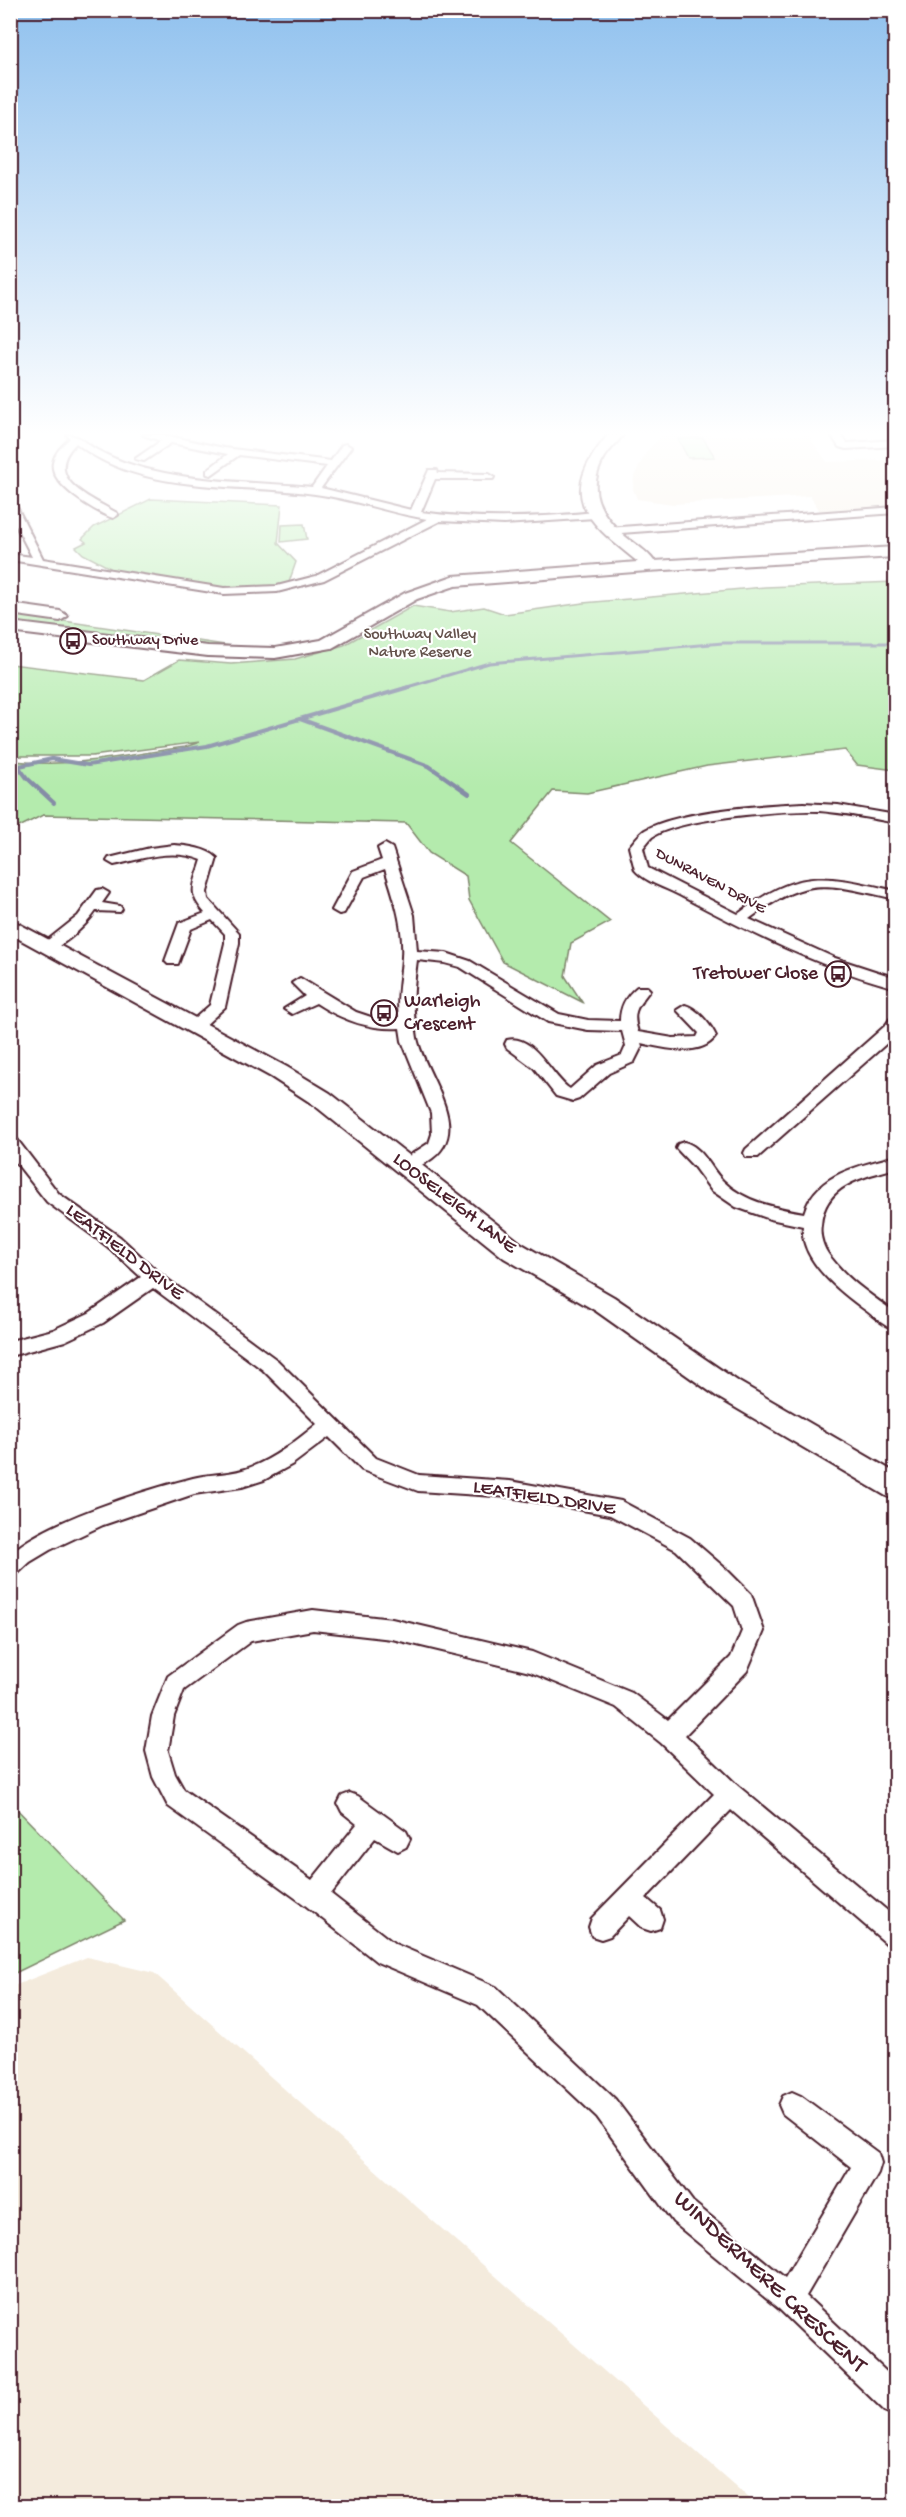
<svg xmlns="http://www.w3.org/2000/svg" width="906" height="2517" font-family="'Gochi Hand',sans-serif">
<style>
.built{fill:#f4ebdd}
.green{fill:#b4ebad;stroke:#7f856c;stroke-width:1.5}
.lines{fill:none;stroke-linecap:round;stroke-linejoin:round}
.stream-far1{stroke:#858ca6;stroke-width:3}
.stream{stroke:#858ca6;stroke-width:4}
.street-casing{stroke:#4a1f2b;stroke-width:4}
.secondary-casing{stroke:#4a1f2b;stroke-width:4}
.street{fill:#fff;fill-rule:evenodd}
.secondary{fill:#fff;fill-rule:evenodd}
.labels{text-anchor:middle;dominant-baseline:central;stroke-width:4.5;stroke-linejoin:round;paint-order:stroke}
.far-park-label{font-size:16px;fill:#64524c;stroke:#fff}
.far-poi-label{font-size:16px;fill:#4a1f2b;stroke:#fff;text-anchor:start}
.far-street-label{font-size:16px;fill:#4a1f2b;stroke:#fff}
.poi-label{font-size:20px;fill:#4a1f2b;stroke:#fff;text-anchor:end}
.street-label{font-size:20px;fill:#4a1f2b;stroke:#fff}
.near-street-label{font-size:24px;fill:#4a1f2b;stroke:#fff}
</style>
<rect width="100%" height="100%" fill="#fff"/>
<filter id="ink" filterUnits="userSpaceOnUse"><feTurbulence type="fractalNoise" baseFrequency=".0167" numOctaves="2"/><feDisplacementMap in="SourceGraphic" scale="12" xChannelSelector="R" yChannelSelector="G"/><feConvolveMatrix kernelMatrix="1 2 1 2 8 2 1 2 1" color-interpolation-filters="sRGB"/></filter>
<g filter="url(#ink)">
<g class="built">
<path d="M662,435h146l19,27 68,-2v46l-75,5 -10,-15 -137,8 -36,-5 -4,-10 1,-13 13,-25z"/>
<path d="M87,1957l67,16 263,234 341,299h-747v-519z"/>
</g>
<g class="green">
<path d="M703,438l12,19 -27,1 -10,-19z"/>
<path d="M151,499l131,6 -4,38 18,19 -8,23 -55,6 -91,-15 -30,-7 -29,-15 -7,-7 10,-5 -4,-3 12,-12z"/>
<path d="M304,524l3,15 -26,3 1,-17z"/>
<path d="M895,582v188l-38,-5 -12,-15 -138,16 -120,27 -34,-2 -42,52 99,79 -39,21 -6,33 17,26 -79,-40 -34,-62 -3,-24 -37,-23 -23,-30 -363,-8 -32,16v-71c55,10 119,-6 174,-13l15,-5 -108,14h-81v-92l133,16 35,-20 52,4 64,-5 49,-14 69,-39 37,6 34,-5 21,7 78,-11 182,-16z"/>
<path d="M10,613l242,36 -26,5 -215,-27z"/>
<path d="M10,1802l114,118 -113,55h-1z"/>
</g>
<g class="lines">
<path class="stream-far1" d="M404,688l85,-25 234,-20h173"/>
<g class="stream">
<path d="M300,719l129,47 40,28"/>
<path d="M18,766l9,12 27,25"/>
<path d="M10,768l42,-9 36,6 119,-19 202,-59"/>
</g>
<g class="street-casing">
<g id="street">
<path d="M67,435c15,0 19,10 32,16 17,9 34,15 52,19 52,13 108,12 161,17l15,-21 -88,-11 -28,20 -4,-1v-4l21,-16 -57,-11 -27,18 -9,-2 26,-18 -18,-6h21l60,13 107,13 11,-16 4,-1 5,3 -30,41 90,22 18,-40h8l1,3 51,1 5,3 -1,2h-58l-14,33c57,8 116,6 174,0l5,3 -5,3 -91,6 -64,-3 -116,59 -47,12 -53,2 -214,-34v-6l22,3 -22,-43v-14l5,3 28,56 181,29 53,-2 39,-10 111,-57c-38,-6 -74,-20 -112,-25 -76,-11 -176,1 -239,-51 -35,35 13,54 41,70l1,2 -5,3c-18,-6 -65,-34 -60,-56 2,-10 10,-17 17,-24z"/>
<path d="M831,435h10l6,8 49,-3v6l-50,3 -7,-2z"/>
<path d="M896,507v6l-289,21 -5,-3 5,-3z"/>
<path d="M803,803l35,2 58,10v8c-26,-5 -51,-10 -77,-12 -34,-1 -141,7 -167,26 -3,3 -6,7 -9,11l5,20 90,46c62,-47 86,-39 158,-23v8c-70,-15 -87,-25 -147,20l86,39 61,20v10c-75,-20 -145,-55 -213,-91 -14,-8 -38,-15 -48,-27l-6,-23c5,-6 10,-13 16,-17 34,-19 118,-25 158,-27z"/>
<path d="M385,844l7,4 22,67 3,36 29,2 24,8 89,53 29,6 32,1c0,-15 6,-25 17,-34h10l3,3c-12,16 -19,21 -12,42l35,6 24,-1 2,-4 -22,-23 8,-5c12,3 26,20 31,31 -15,22 -53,12 -75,7l1,3 -8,16 -25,11 -30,26 -6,2 -17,-5 -22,-28 -27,-20 -2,-4 2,-4c27,-7 45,38 63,49l27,-24 25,-10 4,-9 -4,-15 -34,-1 -40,-8 -88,-55 -15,-4 -28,-3c-4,31 -5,47 0,78 8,39 60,94 10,124 -9,5 -18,12 -29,9l-3,-4 3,-4 31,-20 3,-9 -1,-21 -29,-72 -2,-13c-31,2 -58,-8 -84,-25l-24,11 -8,-5 21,-13 -13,-13 8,-5 56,34 18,6h25c-3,-21 2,-40 3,-61 2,-31 -8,-60 -17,-88l-21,8 -20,36 -5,1 -7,-4 21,-39 29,-11 -4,-12z"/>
<path d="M174,845c14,1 33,3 43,13l-10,34 1,7 31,34v10l-14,64 -25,23 -6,1 -8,-5 24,-21 15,-62v-9l-13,-14 -21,9 -13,35h-10l-3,-3 14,-38 26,-10c-19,-21 -10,-29 -3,-53 -29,-12 -58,-2 -88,5l-7,-4 2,-3 41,-10z"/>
<path d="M102,889l7,4 -7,10 18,3 2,3 -2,3 -24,-1c-8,12 -37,42 -52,38l-2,-3 2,-3 34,-27 19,-26z"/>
<path d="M896,1018v17l-138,122h-12l-2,-4 2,-4 139,-123 5,-7z"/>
<path d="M10,1136l6,2 43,56 61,43 39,36 118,87 99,98 43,17 91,6 111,20 69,37 36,31 25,25 13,37 -17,40 -62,64 53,51 158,132v29l-9,-3 -156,-134 -85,88 14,12 3,9 -3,9 -9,3 -9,-3 -13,-12 -19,20 -9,3 -9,-3 -3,-9 3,-9 122,-124 -53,-51 -45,-36 -86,-35 -138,-33 -79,-9 -62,11 -67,49 -10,26 -6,35 7,23 9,16 128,90 45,-56 -15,-12 -4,-8 4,-8 8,-3 8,3 48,35 4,8 -4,8 -8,4 -23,-13 -44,56 64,50 101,43 119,112 78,103 92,76 66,-111 -68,-53 -4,-9 4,-9 9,-4 9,4 77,57 3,10 -3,10 -72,123 90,85v35l-10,-4 -107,-103 -106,-87 -76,-105 -119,-112 -101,-43 -72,-57 -137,-99 -15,-29 -7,-26 6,-35 16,-40 70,-51 8,-3 67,-12 79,9 140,33 100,41 36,27 63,-63 11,-26 -8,-25 -58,-56 -66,-35 -100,-18 -92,-6 -56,-21 -33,-33 -36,27 -29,16 -22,7 -48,7 -91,31 -53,25 -20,12 -13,12 -7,3v-23c35,-33 135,-64 183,-76 19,-5 40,-3 58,-11 24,-9 46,-27 66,-43l-54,-54 -110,-82 -50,35 -38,18 -55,15v-15l43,-11 36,-17 52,-36 -33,-30 -61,-45 -37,-47z"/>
<path d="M684,1142c19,5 26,26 39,39 21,21 53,27 81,32 12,-40 56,-47 92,-57v12c-34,9 -72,17 -75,57 -2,12 3,25 11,34 17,22 41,38 64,54v17c-11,-3 -19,-11 -28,-18 -25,-18 -69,-51 -65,-86l-33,-7 -34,-12 -25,-17 -17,-23 -18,-19 2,-4z"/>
</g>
</g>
<g class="secondary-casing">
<g id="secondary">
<path d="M608,435h15c-6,8 -13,14 -18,22 -20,32 -5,58 21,80 9,7 21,14 28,24l242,-14v10l-249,14 -192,15 -38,13 -85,49 -57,10 -67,-2 -198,-24v-10l198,24 67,2 46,-8 84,-47 48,-17 185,-14c-54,-43 -81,-66 -30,-127z"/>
<path d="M10,604l50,7 8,5 -8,5 -50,-7z"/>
<path d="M10,919l277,148 43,26 192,151 92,53 125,85 157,91v27l-10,-4 -167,-98 -123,-87 -92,-53 -190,-153 -43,-28 -261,-143z"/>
</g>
</g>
<use href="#street" class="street"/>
<use href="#secondary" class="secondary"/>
</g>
</g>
<linearGradient id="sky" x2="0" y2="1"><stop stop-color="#90c1ee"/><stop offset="0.55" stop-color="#fff"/><stop offset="1" stop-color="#fff" stop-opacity="0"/></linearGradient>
<rect width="906" height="788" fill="url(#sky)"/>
<defs>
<g id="bus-ring" transform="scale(1.35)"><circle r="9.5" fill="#fff" stroke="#4a1f2b" stroke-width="1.5"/><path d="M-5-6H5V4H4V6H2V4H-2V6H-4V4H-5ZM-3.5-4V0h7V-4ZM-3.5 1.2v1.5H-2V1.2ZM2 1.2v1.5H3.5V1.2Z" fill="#4a1f2b"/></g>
</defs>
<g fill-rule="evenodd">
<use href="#bus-ring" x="73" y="641"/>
<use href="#bus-ring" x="838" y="974"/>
<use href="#bus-ring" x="384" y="1013"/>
</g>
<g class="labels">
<g class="far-park-label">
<text x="420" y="635">Southway Valley<tspan x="420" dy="18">Nature Reserve</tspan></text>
</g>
<g class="far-poi-label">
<text x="92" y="641">Southway Drive</text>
</g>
<g class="far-street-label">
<text transform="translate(710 882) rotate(28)">DUNRAVEN DRIVE</text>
</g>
<g class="poi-label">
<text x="818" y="974">Tretower Close</text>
<text x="404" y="1002" text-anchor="start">Warleigh<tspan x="404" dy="23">Crescent</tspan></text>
</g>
<g class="street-label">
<text transform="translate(454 1204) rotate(38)">LOOSELEIGH LANE</text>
<text transform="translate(124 1253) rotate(38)">LEATFIELD DRIVE</text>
<text transform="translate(544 1499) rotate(9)">LEATFIELD DRIVE</text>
</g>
<g class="near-street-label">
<text transform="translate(769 2283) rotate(43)">WINDERMERE CRESCENT</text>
</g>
</g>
<rect width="906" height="2517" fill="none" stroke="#fff" stroke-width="36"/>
<rect x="18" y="18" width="870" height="2481" fill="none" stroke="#4a1f2b" stroke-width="2" filter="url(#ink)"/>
</svg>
